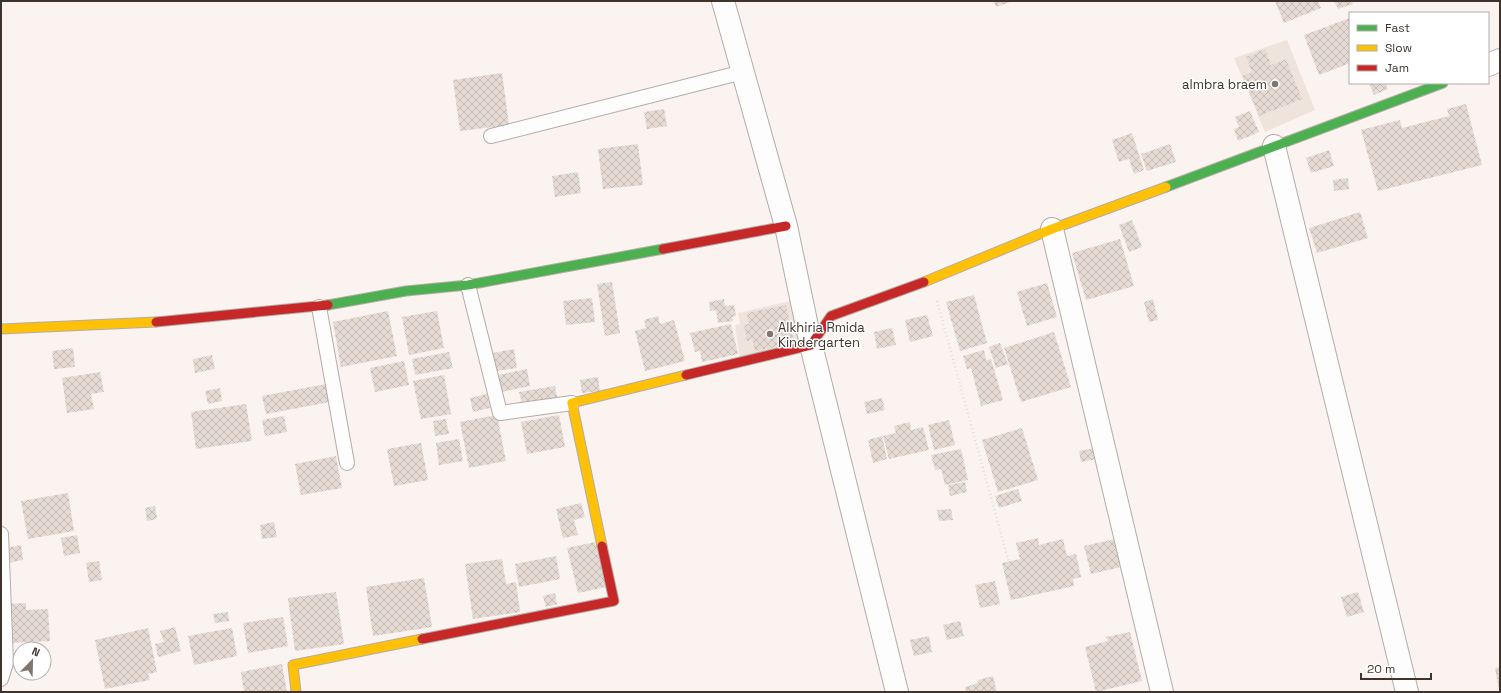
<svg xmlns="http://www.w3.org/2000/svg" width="1501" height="693" font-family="'Space Grotesk',sans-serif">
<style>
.built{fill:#efe4dc}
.building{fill:url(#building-cross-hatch)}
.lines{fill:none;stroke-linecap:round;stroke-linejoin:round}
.lane-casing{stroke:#b4aca7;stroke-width:16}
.street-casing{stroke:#b4aca7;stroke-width:24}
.fast-casing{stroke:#b4aca7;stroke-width:11}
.slow-casing{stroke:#b4aca7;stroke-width:11}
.jam-casing{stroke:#b4aca7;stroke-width:11}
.path{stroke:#e0dfdd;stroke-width:2.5;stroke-dasharray:1 3;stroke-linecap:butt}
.lane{stroke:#fefdfd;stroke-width:14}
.street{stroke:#fefdfd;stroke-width:22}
.fast{stroke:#4caf50;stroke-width:9}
.slow{stroke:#ffc107;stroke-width:9}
.jam{stroke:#c62828;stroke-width:9}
.poi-dot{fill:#807670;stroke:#fff;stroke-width:1.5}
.labels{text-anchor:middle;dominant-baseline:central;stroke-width:3;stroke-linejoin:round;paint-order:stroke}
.poi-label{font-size:13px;fill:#3f332c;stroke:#fff;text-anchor:end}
</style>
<defs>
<pattern id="building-cross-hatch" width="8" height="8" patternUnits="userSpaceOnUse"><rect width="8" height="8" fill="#e5dbd4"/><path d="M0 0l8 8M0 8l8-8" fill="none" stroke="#c6bcb6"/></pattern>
</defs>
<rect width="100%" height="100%" fill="#faf3ef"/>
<g class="built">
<path d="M1287,40l28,70 -50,22 -31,-74z"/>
<path d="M795,300l11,44 -66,14 -5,-33 5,-1 -2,-11z"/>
</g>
<g class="building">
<path d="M994,1h19l-17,6z"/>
<path d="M1275,1h43l3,7 -37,15z"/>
<path d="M1334,1h18l1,3 -15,5z"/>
<path d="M1350,18v45l-31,12 -15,-40z"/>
<path d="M1265,49l6,16 15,-6 16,40 -43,17 -16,-40 9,-4 -6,-15z"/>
<path d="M502,73l7,52 -49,6 -7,-51z"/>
<path d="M1369,83h16l3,6 -14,6z"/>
<path d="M1466,104l16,61 -104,26 -17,-61 39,-10 2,8 47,-12 -2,-7z"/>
<path d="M664,109l3,17 -20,3 -3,-17z"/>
<path d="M1250,111l9,21 -21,9 -4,-12 5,-2 -4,-10z"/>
<path d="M1132,133l12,37 -10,4 -5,-15 -10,3 -7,-22z"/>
<path d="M638,144l5,41 -40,4 -5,-40z"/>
<path d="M1170,144l6,18 -29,9 -6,-17z"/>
<path d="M1329,150l5,16 -23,7 -5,-15z"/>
<path d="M578,172l3,21 -26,4 -3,-21z"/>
<path d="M1348,178l1,11 -15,2 -1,-11z"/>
<path d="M1360,212l8,26 -51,15 -8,-25z"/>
<path d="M1132,220l10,27 -13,5 -10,-27z"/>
<path d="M1120,239l14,47 -48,14 -14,-47z"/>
<path d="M612,282l8,51 -15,3 -8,-52z"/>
<path d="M1047,283l10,34 -30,9 -10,-34z"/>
<path d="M974,295l13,48 -27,8 -14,-49z"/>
<path d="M592,298l3,24 -29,3 -3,-24z"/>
<path d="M724,299l1,7 9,-1 2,11 -4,1 1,4 -15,2 -2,-13 -6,1 -1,-9z"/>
<path d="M1153,299l5,21 -9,2 -5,-20z"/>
<path d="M786,305l8,38 -39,8 -3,-12 -5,2 -3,-16 5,-1 -2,-11z"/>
<path d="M388,311l9,45 -56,11 -8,-45z"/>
<path d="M437,311l7,37 -35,7 -7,-38z"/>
<path d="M927,315l6,21 -23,6 -5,-22z"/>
<path d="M658,316l2,8 14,-4 11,41 -40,10 -10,-40 11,-3 -2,-8z"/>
<path d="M731,324l7,30 -36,8 -2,-11 -5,1 -5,-19z"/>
<path d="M892,328l4,17 -19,4 -3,-17z"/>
<path d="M1054,332l17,55 -50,15 -17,-54z"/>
<path d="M1000,343l8,21 -12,4 -7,-21z"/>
<path d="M73,348l2,19 -21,2 -2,-18z"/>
<path d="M514,349l3,19 -21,3 -3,-18z"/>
<path d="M984,350l2,10 5,-1 12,41 -22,6 -10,-38 -4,1 -4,-13z"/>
<path d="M449,352l4,16 -38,7 -3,-16z"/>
<path d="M212,355l3,14 -20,4 -2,-14z"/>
<path d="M404,361l5,24 -34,7 -5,-24z"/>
<path d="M527,369l3,17 -29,6 -3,-17z"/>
<path d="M100,372l4,20 -13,2 3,15 -27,4 -5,-35z"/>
<path d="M444,375l7,39 -30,5 -8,-38z"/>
<path d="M598,377l2,14 -18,2 -2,-13z"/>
<path d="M326,384l4,18 -64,12 -4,-18z"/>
<path d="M555,386l3,16 -35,7 -4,-17z"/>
<path d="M220,388l2,13 -14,3 -3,-13z"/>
<path d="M487,394l3,14 -17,4 -3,-14z"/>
<path d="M882,398l3,12 -18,4 -3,-12z"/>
<path d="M246,404l6,37 -56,8 -5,-37z"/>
<path d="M497,415l9,46 -37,7 -9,-46z"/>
<path d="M559,415l6,32 -38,7 -6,-32z"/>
<path d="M284,416l3,16 -22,4 -3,-16z"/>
<path d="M446,419l3,15 -14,2 -2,-15z"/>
<path d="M949,420l6,25 -21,5 -6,-25z"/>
<path d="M910,422l1,8 12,-3 6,23 -40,9 -6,-23 13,-3 -2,-7z"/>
<path d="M1022,428l16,52 -40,12 -16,-52z"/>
<path d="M882,436l5,23 -14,4 -5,-23z"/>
<path d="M459,439l4,22 -24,4 -3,-22z"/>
<path d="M421,443l7,37 -34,6 -7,-37z"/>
<path d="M1095,448l2,11 -16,3 -2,-11z"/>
<path d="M961,449l7,31 -23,5 -4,-16 -6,1 -4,-15z"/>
<path d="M336,456l6,32 -41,7 -6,-31z"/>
<path d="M965,482l2,10 -17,4 -2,-11z"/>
<path d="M1018,489l4,12 -23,7 -4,-12z"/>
<path d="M68,493l6,38 -46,8 -7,-38z"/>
<path d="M581,503l4,14 -11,3 4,15 -15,3 -7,-29z"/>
<path d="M155,506l2,13 -10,2 -2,-13z"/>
<path d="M951,509l2,11 -14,1 -2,-11z"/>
<path d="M274,522l3,15 -15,2 -2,-14z"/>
<path d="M77,535l3,18 -16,3 -3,-18z"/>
<path d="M1038,538l1,7 24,-6 4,17 9,-2 5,23 -8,2 1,7 -63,14 -9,-37 18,-4 -4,-16z"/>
<path d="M1115,539l6,28 -30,7 -7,-28z"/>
<path d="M595,542l11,45 -28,6 -11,-45z"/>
<path d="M21,545l2,15 -15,3 -2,-15z"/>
<path d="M556,556l4,23 -41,8 -4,-23z"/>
<path d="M502,559l4,25 10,-2 4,30 -47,7 -8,-55z"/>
<path d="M99,561l3,19 -13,2 -3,-19z"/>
<path d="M424,578l8,49 -59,9 -7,-49z"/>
<path d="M995,581l5,23 -20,4 -5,-23z"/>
<path d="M336,592l8,52 -49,7 -7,-53z"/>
<path d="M1358,592l6,20 -17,5 -6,-20z"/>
<path d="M555,593l2,11 -11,3 -3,-11z"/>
<path d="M26,603v7l22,-1 2,32 -41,2 -1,-39z"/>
<path d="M228,612l1,9 -14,2 -2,-9z"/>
<path d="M283,617l5,29 -40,7 -5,-30z"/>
<path d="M960,621l4,15 -17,4 -4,-15z"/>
<path d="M175,627l6,24 -23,6 -3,-13 9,-2 -4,-11z"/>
<path d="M148,628l9,44 -9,2 2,6 -45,9 -10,-49z"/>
<path d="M232,628l5,28 -43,9 -6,-29z"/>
<path d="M1130,632l12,49 -46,11 -11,-45 23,-6 -2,-4z"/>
<path d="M929,636l3,16 -18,4 -4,-16z"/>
<path d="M282,664l5,28h-43l-3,-20z"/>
<path d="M1500,667v23h-1l-4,-22z"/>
<path d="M993,676l4,16h-31l-1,-5 13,-4v-3z"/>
</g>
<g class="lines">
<g class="lane-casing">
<g id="lane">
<path d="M491,136l252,-64"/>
<path d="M468,285l32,128 72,-10"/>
<path d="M319,307l28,156"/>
<path d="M1,534l5,129 -5,16"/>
</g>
</g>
<g class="street-casing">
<g id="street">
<path d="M723,1l63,225 25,119 86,347"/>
<path d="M1488,65l12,-5"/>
<path d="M1274,146l133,546"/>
<path d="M1052,229l110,463"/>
</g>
</g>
<g class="fast-casing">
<g id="fast">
<path d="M1166,187l277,-104"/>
<path d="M328,305l78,-14 62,-6 195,-36"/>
</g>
</g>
<g class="slow-casing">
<g id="slow">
<path d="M924,282l128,-53 114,-42"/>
<path d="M1,329l155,-7"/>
<path d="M602,546l-30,-143 114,-28"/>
<path d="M296,692l-3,-27 129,-26"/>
</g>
</g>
<g class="jam-casing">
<g id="jam">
<path d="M663,249l123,-23"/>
<path d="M156,322l172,-17"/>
<path d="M686,375l125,-30 20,-29 93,-34"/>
<path d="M422,639l192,-38 -12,-55"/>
</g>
</g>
<path class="path" d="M937,301l77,280"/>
<use href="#lane" class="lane"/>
<use href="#street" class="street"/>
<use href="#fast" class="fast"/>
<use href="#slow" class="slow"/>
<use href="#jam" class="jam"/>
</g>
<g class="poi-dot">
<circle cx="1275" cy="84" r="4"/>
<circle cx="770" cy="334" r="4"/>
</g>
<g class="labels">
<g class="poi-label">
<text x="1267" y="84">almbra braem</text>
<text x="778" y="327" text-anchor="start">Alkhiria Rmida<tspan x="778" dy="15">Kindergarten</tspan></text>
</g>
</g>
<rect width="1501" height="693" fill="none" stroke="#3f332c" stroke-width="4"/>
<rect x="1349" y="12" width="140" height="72" fill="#ffffff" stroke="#b2adab"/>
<rect x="1357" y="25" width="20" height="6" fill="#4caf50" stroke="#b2adab"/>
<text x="1385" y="32" font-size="12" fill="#3f332c">Fast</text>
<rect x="1357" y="45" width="20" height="6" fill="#ffc107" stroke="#b2adab"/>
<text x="1385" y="52" font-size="12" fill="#3f332c">Slow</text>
<rect x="1357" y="65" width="20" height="6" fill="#c62828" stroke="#b2adab"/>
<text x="1385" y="72" font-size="12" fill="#3f332c">Jam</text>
<g transform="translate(32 661) rotate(23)"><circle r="19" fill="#ffffff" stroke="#b2adab"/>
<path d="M0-3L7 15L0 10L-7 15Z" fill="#807670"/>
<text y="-6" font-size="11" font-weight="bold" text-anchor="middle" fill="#3f332c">N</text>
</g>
<path d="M1361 673v6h70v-6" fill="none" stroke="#3f332c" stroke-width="2"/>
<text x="1367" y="673" font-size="12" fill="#3f332c" stroke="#ffffff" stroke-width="3" paint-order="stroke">20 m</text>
</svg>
